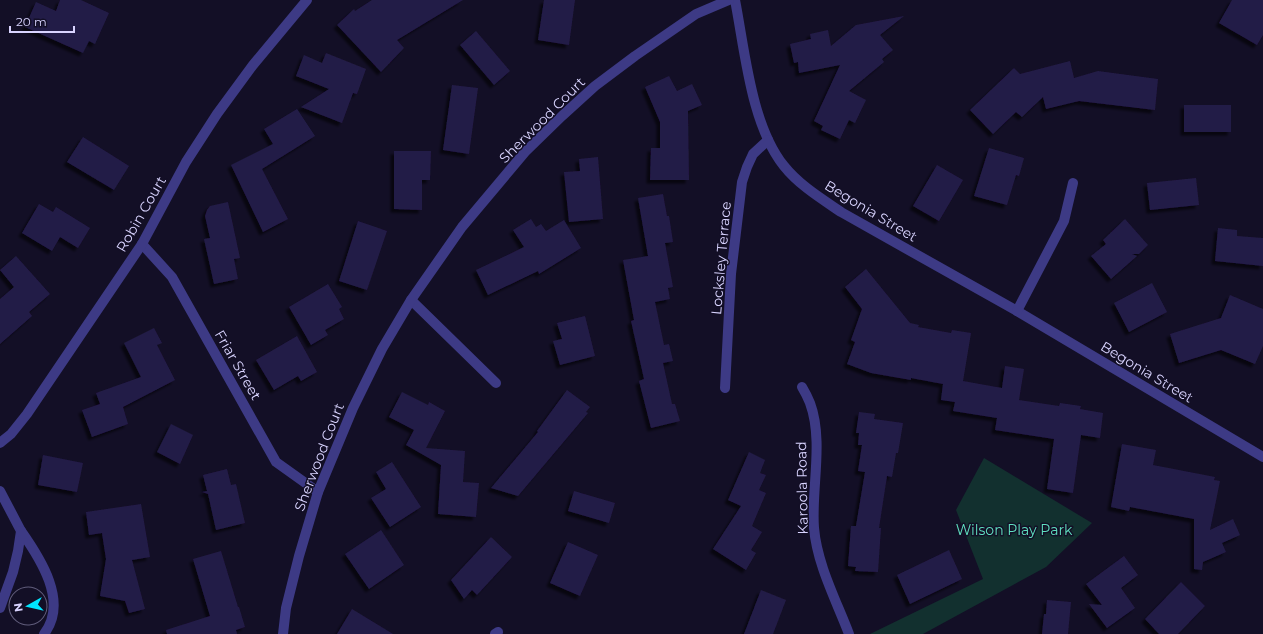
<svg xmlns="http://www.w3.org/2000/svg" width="1263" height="634" font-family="Montserrat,sans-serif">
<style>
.green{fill:#12302f}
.building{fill:#241b47;filter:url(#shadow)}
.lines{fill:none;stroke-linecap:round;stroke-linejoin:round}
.minor{stroke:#3d3a85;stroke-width:10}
.labels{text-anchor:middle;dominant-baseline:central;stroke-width:3;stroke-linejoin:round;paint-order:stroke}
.street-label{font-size:14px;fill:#d9d4ff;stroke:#130f26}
.park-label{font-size:14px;fill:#5fe0c0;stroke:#130f26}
</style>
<defs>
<filter id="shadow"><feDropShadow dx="-3.5" dy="3.5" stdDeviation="1" flood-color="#0009"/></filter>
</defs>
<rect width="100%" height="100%" fill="#130f26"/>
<path class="green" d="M984,458l108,65 -46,44 -123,67h-53l113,-55 -27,-69z"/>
<g class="building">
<path d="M60,0h21l28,13 -14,31 -6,-3 -6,12 -58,-26 11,-25 20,9z"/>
<path d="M372,0h91l-66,40 7,8 -23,24 -44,-47 17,-16 1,2z"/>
<path d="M544,0h31l-6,45 -31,-5z"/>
<path d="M1232,0h31v35l-6,10 -38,-22z"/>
<path d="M904,16l-24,19 13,15 -11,9 2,3 -35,29 17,9 -11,23 -6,-3 -9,19 -19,-9 2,-4 -9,-5 26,-56 -41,8 -1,-11 -4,1 -4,-19 21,-5 -1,-5 18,-4 3,16 25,-21z"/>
<path d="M476,31l34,40 -16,14 -34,-40z"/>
<path d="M326,53l40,16 -9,25 -4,-1 -11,30 -41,-16 28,-18 -33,-13 8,-21 18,8z"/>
<path d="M1070,61l4,17 24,-7 60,8 -3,31 -76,-9 -33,8 -3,-12 -21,20 -6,-5 -23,22 -23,-24 44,-42 6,6z"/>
<path d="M669,76l8,15 15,-7 10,21 -14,6 1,69h-39l1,-32h9v-26l-15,-35z"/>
<path d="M452,85l26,3 -9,66 -26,-4z"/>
<rect x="1184" y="105" width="47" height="27"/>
<path d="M297,109l18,27 -53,33 26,50 -25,13 -32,-67 42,-21 -9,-15z"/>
<path d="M83,137l46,29 -15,24 -47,-28z"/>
<path d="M989,148l35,10 -5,18 -3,-1 -9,30 -33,-9z"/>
<path d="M394,151h37l-1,29h-8v30l-28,-1z"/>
<path d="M598,157l5,62 -34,3 -5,-50 16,-1 -1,-12z"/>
<path d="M937,165l26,15 -24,41 -26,-15z"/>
<path d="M1196,178l3,27 -49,5 -3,-27z"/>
<path d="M663,194l4,22h2l4,26 -8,1 8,44 -5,1 2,11 -15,3 9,43 5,-1 4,17 -10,2 9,41h3l5,17 -29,7 -12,-47 5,-2 -13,-58 3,-1 -11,-60 25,-4 -10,-58z"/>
<path d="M228,202l12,56 -6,1 4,20 -24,5 -10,-45 6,-1 -5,-22 2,-6 3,-4z"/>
<path d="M39,204l14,8 3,-5 34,21 -12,20 -18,-11 -8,14 -30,-18z"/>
<path d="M531,219l5,8 5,-3 5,7 18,-11 17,28 -42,26 -1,-3 -50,24 -12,-25 48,-23 -11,-17z"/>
<path d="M1125,219l23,26 -9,9h-7l5,2 -26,23 -20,-23 15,-12 -3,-4z"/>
<path d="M358,221l29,10 -20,59 -28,-9z"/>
<path d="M1218,228l19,2v6l26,2v28l-48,-5z"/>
<path d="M16,256l34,38 -21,18 3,4 -32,28v-45l14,-12 -14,-17z"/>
<path d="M866,269l44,54 9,2 -1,2 33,6 1,-3 19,3 -8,48 39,7 3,-22 19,3 -5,31 40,6 1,-3 21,3 -1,3 23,4 -3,25 -19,-3 -8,58 -26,-4 7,-50 -59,-9 2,-12 -44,-7 2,-9 -14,-2 2,-16 -32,-6v2l-40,-7 -24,-9 8,-22 -4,-2 11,-31 -17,-22z"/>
<path d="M1152,283l15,29 -38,20 -15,-29z"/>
<path d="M328,284l14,23 -3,2 5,10 -19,11 3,5 -17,10 -22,-38z"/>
<path d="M1230,295l33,14v37l-8,18 -34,-14 -42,13 -9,-29 51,-16z"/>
<path d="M585,316l10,40 -35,9 -7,-24 9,-2 -5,-16z"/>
<path d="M154,328l8,15 -5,2 18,35 -52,27 5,17 -36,13 -10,-27 18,-6 -4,-11 45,-16 -17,-34z"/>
<path d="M297,336l20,36 -16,9 -3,-5 -24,14 -18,-30z"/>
<path d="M567,390l23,17 -4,5 2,1 -70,83 -27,-8 47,-56 -1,-1z"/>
<path d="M402,392l26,13 1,-3 16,9 -19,37 39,3 -2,31 16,1 -3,34 -38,-3 3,-49 -35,-20 8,-15 -25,-13z"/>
<path d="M859,412l16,2 -1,5 29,4 -5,30h-2l-4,24 -5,-1 -8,52h2l-3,44 -23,-1 1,-4 -8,-1 3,-40h5l9,-54 -7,-1 4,-26h-4l1,-12h-3z"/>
<path d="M171,424l22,11 -13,29 -23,-12z"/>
<path d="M1122,444l34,6 -3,15 62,12 -1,3 6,1 -10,49 23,-11 7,16 -18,8 4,9 -23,10 -1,8 -8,-1v-50l-64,-12 -1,4 -18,-4z"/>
<path d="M749,452l16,8 -5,13 6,2 -7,15 7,3 -14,33 10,6 -11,18 5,3 -10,17 -33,-21 28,-43 -13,-6z"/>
<path d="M43,455l40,8 -6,29 -39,-7z"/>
<path d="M392,462l29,45 -31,20 -19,-29 15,-9 -10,-17z"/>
<path d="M227,469l4,16 5,-1 9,39 -29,7 -8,-36 -6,-2 5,-1 -4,-16z"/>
<path d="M574,491l41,12 -6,20 -41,-12z"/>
<path d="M141,504l9,53 -18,3 13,49 -16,4 -4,-12 -25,-5 6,-37 -4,-26 -13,2 -3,-23z"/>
<path d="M381,530l23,35 -35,24 -24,-35z"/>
<path d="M491,537l21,20 -35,38 -5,-5 -8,9 -13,-19z"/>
<path d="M568,542l30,13 -18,41 -30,-13z"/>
<path d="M949,550l13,29 -52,25 -13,-29z"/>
<path d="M221,551l17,56h1l6,20 -9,3 1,4h-70l-1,-4 44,-14 -17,-57z"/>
<path d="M1124,556l14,19 -17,13 14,20 -28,20 -18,-24 13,1 -16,-21z"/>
<path d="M1181,582l24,24 -27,28h-19l-14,-15z"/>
<path d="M761,590l25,10 -13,34h-29z"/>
<path d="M1047,600l24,2 -3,32h-26l2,-20h2z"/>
<path d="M352,609l41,25h-56z"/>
</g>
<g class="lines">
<g class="minor">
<path d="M735,0c10,51 16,125 49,166 15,19 38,33 57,46l176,99 246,146"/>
<path d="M142,244l30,33 104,185 42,30"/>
<path d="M411,300l85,83"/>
<path d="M1017,311l47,-90 9,-38"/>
<path d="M802,387c3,5 6,11 8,16 14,38 1,86 4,125 3,36 22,72 35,106"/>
<path d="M725,388l6,-114 11,-92 5,-15 6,-13 15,-14"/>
<path d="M0,443l11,-9 16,-20 115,-170 44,-82 31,-48 36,-49 54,-65"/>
<path d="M0,491l21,40 -3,20 -5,21 -13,36"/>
<path d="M21,531c19,27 48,71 23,103"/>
<path d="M283,634l3,-26 13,-52 19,-64 35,-84 29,-59 29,-49 51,-73 63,-75 37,-36 33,-30 40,-30 61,-42 33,-14"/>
<path d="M495,634l3,-2"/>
</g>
</g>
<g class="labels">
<g class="street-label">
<text transform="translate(542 120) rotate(-45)">Sherwood Court</text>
<text transform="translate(871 211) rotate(31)">Begonia Street</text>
<text transform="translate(141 214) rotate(-60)">Robin Court</text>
<text transform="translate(721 258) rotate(-85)">Locksley Terrace</text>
<text transform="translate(238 365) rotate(60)">Friar Street</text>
<text transform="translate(1147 372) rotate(31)">Begonia Street</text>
<text transform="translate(319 457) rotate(-69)">Sherwood Court</text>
<text transform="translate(802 488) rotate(-91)">Karoola Road</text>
</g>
<g class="park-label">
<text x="1014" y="530">Wilson Play Park</text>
</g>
</g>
<g transform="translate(28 606) rotate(262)"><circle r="19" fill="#130f26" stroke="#625e7d"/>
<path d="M0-3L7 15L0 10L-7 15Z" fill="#00e5ff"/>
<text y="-6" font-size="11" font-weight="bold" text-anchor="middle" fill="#d9d4ff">N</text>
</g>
<path d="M10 26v6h64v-6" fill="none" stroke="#d9d4ff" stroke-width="2"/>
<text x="16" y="26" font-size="12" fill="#d9d4ff" stroke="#130f26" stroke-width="3" paint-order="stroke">20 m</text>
</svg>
